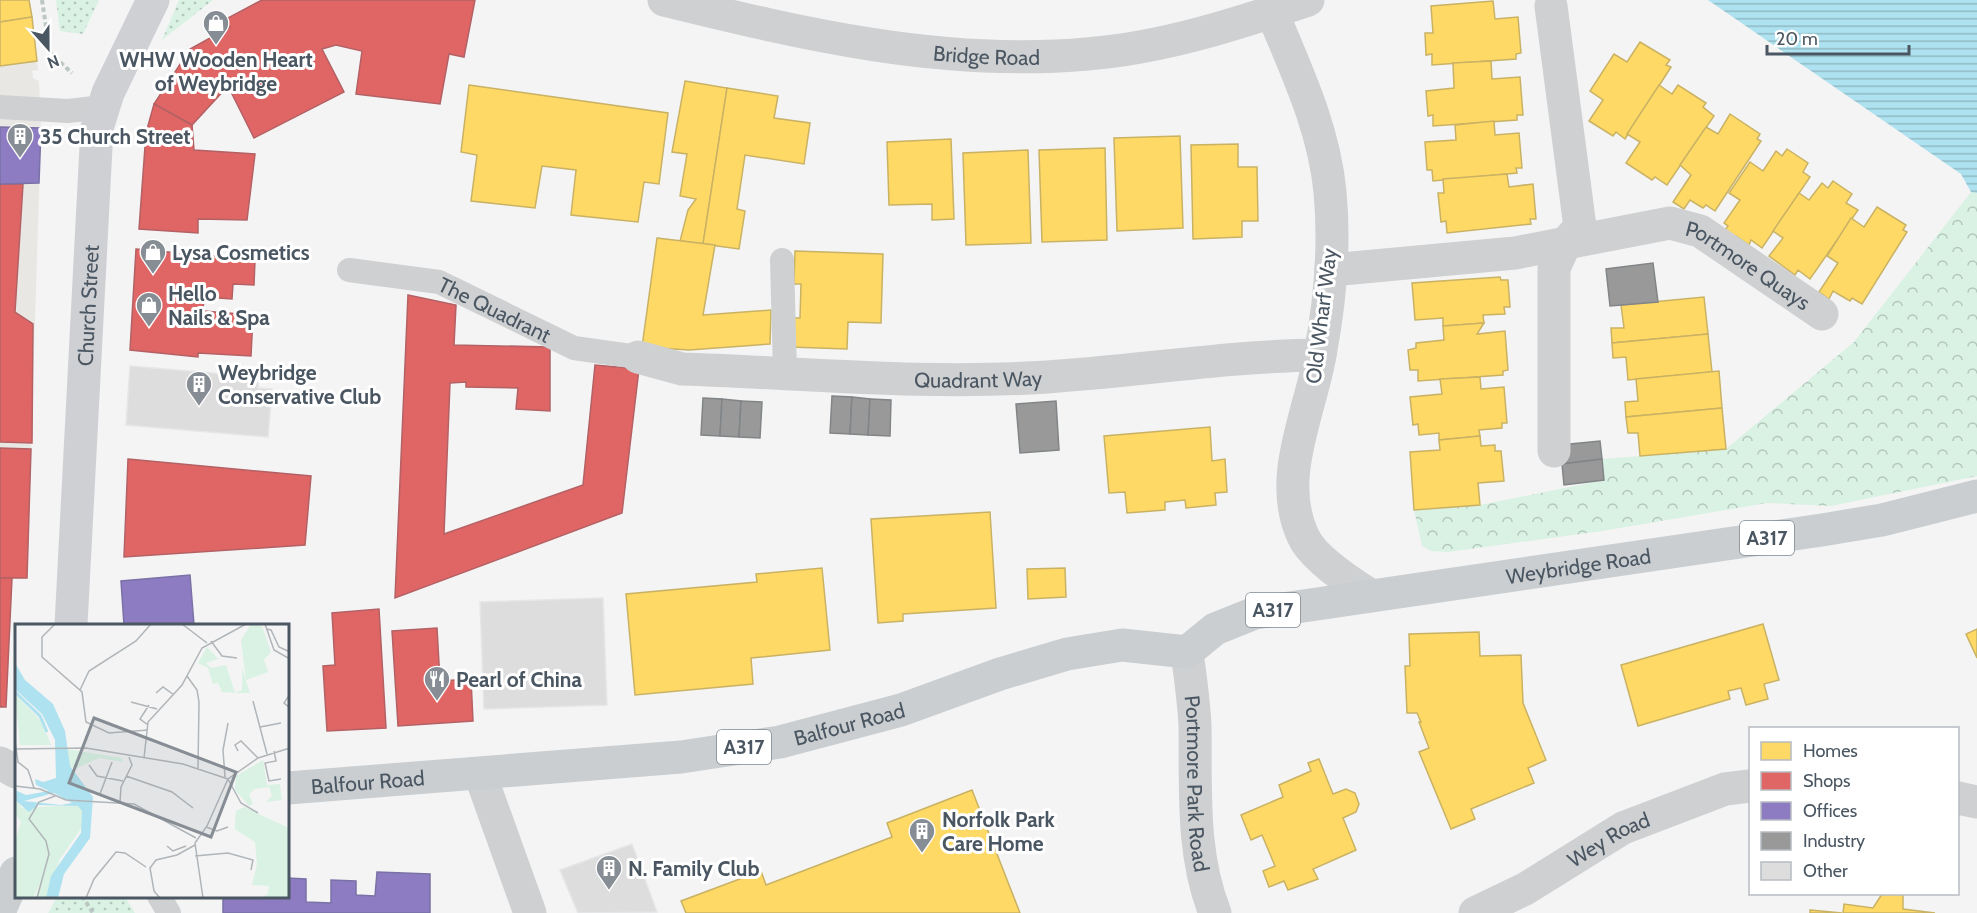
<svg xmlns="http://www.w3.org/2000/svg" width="1977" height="913" font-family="Cabin,sans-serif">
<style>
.commercial{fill:#e8e7e3}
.grass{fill:url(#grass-dots)}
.forest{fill:url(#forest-crowns)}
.water{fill:url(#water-rules)}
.homes{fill:#ffd966;stroke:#c9b264;stroke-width:1.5}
.shops{fill:#e06666;stroke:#b36164;stroke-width:1.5}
.offices{fill:#8e7cc3;stroke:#7a71a6;stroke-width:1.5}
.industry{fill:#999;stroke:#818588;stroke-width:1.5}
.building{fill:#ddddde;stroke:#e5e6e7;stroke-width:1.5}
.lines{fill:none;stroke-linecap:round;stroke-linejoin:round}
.path{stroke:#bcc7c4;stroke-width:4;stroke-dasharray:4.5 3;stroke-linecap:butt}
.service{stroke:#ced0d2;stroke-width:24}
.minor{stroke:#ced0d2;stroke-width:33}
.tertiary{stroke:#ced0d2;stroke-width:33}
.secondary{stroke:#ced0d4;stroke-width:33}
.primary{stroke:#caced1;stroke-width:33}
.labels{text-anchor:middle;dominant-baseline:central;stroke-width:6;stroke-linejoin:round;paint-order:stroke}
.shield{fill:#fff;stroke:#808990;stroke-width:1.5}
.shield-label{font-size:20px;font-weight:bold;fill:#4a5661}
.street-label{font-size:21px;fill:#4a5661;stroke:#fff}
.poi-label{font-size:21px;font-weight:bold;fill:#4a5661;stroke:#fff;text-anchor:start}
.inset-river{fill:none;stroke:#aee2f0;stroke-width:3}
.inset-road{fill:none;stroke:#b0b5b9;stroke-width:1.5}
.view{fill:#868d94;fill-opacity:0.15;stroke:#868d94;stroke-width:3}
.inset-edge{fill:none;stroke:#4a5661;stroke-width:3}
</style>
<defs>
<pattern id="grass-dots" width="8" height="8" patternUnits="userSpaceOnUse" patternTransform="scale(1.5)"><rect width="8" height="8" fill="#d9f2e3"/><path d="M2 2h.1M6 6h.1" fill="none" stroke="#b2c7bb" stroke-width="1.8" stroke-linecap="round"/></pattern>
<pattern id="forest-crowns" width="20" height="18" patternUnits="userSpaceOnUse" patternTransform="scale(1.5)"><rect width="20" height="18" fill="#d9f2e3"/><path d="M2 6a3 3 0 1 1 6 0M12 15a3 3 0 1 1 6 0" fill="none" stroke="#b2c7bb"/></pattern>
<pattern id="water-rules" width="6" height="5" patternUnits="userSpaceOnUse" patternTransform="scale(1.5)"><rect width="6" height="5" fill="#aee2f0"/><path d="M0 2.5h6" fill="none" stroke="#90bac6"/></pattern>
</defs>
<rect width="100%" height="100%" fill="#f4f4f4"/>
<path class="commercial" d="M0,0h29l9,70 -6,1 1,7 6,3 2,47 -14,450h-15l-6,129h-6z"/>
<g class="grass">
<path d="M56,0h43l-16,34 -23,-3z"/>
<path d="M179,0h34l-51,40z"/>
<path d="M57,897h68l10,16h-87z"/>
</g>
<path class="forest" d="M1971,192l6,1v283l-146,30 -64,-3 -165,28 -154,21 -17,-1 -9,-5 -8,-36 66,-5 124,-25 -2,-21 124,-10 128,-107z"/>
<path class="water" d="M1708,0h269v193l-6,-1 -10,-18z"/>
<g class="homes">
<path d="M0,0h29l3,17 -32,5z"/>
<path d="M1493,1l2,18 23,-2 3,36 -5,1v5l-84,6v-11l-6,1 -1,-22h8l-2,-27z"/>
<path d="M32,17l5,44 -37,5v-44z"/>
<path d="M1640,42l30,18 -4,5 5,2 -46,72 -9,-7 -3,4 -24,-15 14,-21 -13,-9 24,-37 13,8z"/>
<path d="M1491,61l1,18 28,-2 3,38h-6v5l-84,6v-11l-5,1 -2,-25 28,-3 -1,-25z"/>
<path d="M685,81l42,7 -24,156 -23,-3 8,-31 8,-11 -16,-3 7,-42 -15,-2z"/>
<path d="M469,85l199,28 -9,71 -15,-2 -6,40 -67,-7 5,-45 -34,-4 -7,42 -64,-7 6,-46 -16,-3z"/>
<path d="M1659,85l13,9 6,-9 28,18 -3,4 11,9 -47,69 -12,-8 -3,3 -26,-17 14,-21 -13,-8z"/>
<path d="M727,88l51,8 -4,22 36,5 -6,41 -59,-9 -8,54 8,2 -6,38 -36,-5z"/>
<path d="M1730,114l30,20 -3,5 4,2 -46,70 -9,-6 -3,3 -13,-8 -6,9 -11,-7 18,-27 -11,-10 26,-38 12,7z"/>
<path d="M1494,121l1,14 24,-2 3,35h-6l1,5 -84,8 -1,-11h-5l-2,-28 31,-2 -1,-15z"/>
<path d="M1180,136l3,92 -66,3 -3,-93z"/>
<path d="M951,139l3,80 -22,1v-16l-43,1 -2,-63z"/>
<path d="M1238,144v23h19l1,54h-16v16l-49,2 -2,-94z"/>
<path d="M1105,148l2,92 -65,2 -3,-92z"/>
<path d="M1787,149l21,14 -5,9 7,5 -48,71 -11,-8 -2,5 -13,-9 -3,5 -11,-7 6,-8 -4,-3 16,-23 -11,-7 21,-31 13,9 13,-20 6,5z"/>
<path d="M1028,150l3,93 -65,2 -3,-92z"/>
<path d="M1507,174l2,13 24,-3 3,35h-6l1,5 -84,9 -1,-12 -5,1 -3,-29h6l-1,-14z"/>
<path d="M1833,181l19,13 -6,9 12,7 -48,69 -12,-9 -3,5 -26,-19 14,-18 -10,-7 26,-38 10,7 13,-17 6,5z"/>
<path d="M1877,207l29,18 -3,5 4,2 -45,72 -10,-6 -2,3 -17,-10 -4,8 -10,-7 19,-29 -11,-7 24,-38 13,9z"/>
<path d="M657,238l58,7 -12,70 68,-5 -1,34 -81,6 -47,-3z"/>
<path d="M795,251l88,3 -2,69 -33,-1 -1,27 -57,-2 1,-29h9l1,-34h-7z"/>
<path d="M1500,277l1,3h7l2,27h-6l1,7 -22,1 1,8 -41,3v-8l-28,2 -3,-37z"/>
<path d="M1704,297l4,37 -96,9 -1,-15h13l-3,-23z"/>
<path d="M1484,323l-7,11 28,-3 3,39 -5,1v4l-85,6v-11h-8l-2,-20 8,-2v-5l28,-3 -1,-14z"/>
<path d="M1708,334l4,38 -84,8 -2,-23 -13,1 -1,-15z"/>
<path d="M1719,371l3,37 -96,9 -1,-15 13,-1 -2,-22z"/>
<path d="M1480,377l1,12 23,-2 3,36h-5v5l-23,2 1,6 -41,4v-7l-20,2 -1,-11 -5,1 -3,-28 32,-3 -2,-15z"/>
<path d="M1722,408l4,41 -86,7 -2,-23h-10l-2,-16z"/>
<path d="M1210,427l2,34 13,-2 2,33 -12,1 1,12 -30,3 -1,-8 -20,2v8l-38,3 -2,-21 -16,1 -5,-57z"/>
<path d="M1480,436l1,10 14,-1v6h6l3,30 -26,2 2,22 -66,5 -4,-58 30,-2 -1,-10z"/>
<path d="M990,512l6,96 -93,6v7l-25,2 -7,-104z"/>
<path d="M822,568l8,82 -79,8 2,26 -118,11 -9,-101 131,-12 -1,-8z"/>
<path d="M1065,568l1,29 -38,2 -1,-30z"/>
<path d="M1763,624l16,56 -15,4 4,15 -22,6 -5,-17 -13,3 2,8 -92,27 -17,-61z"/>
<path d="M1977,629v29l-11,-24z"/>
<path d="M1479,632l1,24 41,-1 2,48 23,57 -18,8 6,15 -63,26 4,10 -24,10 -32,-77 10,-4 -10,-26h2l-4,-9h-10l-2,-47h5l-1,-32z"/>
<path d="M1319,759l14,35 13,-5 9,4 4,11 -3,8 -13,6 13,32 -43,19 5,10 -30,11 -4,-9 -15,6 -6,-16 12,-5 -13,-31 -11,5 -10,-25 42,-18 -4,-12 32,-14 -3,-8z"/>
<path d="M972,790l48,123h-334l-5,-12 80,-30 5,14 126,-48 -5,-14z"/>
<path d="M1882,894h21v15l32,4h-92l1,-9 29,4z"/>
<path d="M1810,910l32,3h-32z"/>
</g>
<g class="shops">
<path d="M262,0h213l-11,57 -15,-3 -9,50 -84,-10 6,-43 -26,-6 -14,4 22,43 -90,46 -26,-52 -36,39 -38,-21 36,-55 40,-22 -4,-8z"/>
<path d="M154,104l38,21 2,25 61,4 -8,66 -49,-1v14l-59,-4 7,-96z"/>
<path d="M0,184h23l-8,128 18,12 -1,119 -32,-1z"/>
<path d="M136,249l119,11 -1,25 -21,-1 -1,15 -28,-2 -1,14 50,4 -2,41 -53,-3v4l-68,-7z"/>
<path d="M408,295l48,10 -2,40 96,2v64l-34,-2 2,-21 -52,-1v-5l-16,1 -6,151 139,-49 12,-120 44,4 -17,144 -227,85z"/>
<path d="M0,448l31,1 -4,129h-27z"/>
<path d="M128,459l183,17 -6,69 -181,12z"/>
<path d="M0,578h12l-6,129h-6z"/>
<path d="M379,609l7,119 -59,3 -4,-65 12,-1 -3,-52z"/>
<path d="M437,628l3,53 31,-2 2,42 -75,5 -6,-95z"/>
</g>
<g class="offices">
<path d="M0,127l41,1 -2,55 -39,1z"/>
<path d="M190,575l4,50h-70l-3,-44z"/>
<path d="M377,872l53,2v39h-207v-17h65v-18l18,1v23l25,1v-23l25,1v14l19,1z"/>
</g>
<g class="industry">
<path d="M1653,263l5,39 -48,4 -4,-37z"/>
<path d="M832,396l20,1 -2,37 -20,-1z"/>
<path d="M852,397l18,2 -2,36 -18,-1z"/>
<path d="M703,398l19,1 -2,37 -19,-1z"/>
<path d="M722,399l19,2 -2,36 -19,-1z"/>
<path d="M870,399l21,1 -1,36 -22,-1z"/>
<path d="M741,401l21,1 -2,36 -21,-1z"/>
<path d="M1056,401l3,49 -39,3 -4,-49z"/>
<path d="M1600,441l2,18 -40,5 -2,-19z"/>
<path d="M1602,459l2,21 -40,5 -2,-21z"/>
</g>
<g class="building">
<path d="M130,366l129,11 -1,11 14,1 -4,48 -142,-12z"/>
<path d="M603,598l4,107 -123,4 -4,-107z"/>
<path d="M632,844l25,68 -79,1 -18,-43z"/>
</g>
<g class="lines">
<g class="path">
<path d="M42,0l8,53 22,20"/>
<path d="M82,896l11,17"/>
</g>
<g class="service">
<path d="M0,107l68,4 35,-4"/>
<path d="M782,260l3,113"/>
<path id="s1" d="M349,270l90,12 135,66 64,9"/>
<path d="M159,896l10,17"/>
</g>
<g class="minor">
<path d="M1551,6l29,221 -15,17 -11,24v183"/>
<path id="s2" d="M1331,270l184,-17 155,-30 30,8 122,83"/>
<path id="s3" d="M638,357l44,12c121,4 244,16 365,8 91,-6 182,-21 273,-22"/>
<path id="s4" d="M1187,652c3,24 7,49 8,74 1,62 -4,127 20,187"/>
<path d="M0,763l16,9"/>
<path d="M480,774l50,139"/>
<path d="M1958,798l19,4"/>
<path id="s5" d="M1475,913l50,-24 98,-61 102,-39 25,-3"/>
</g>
<g class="tertiary">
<path id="s6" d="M664,0c138,34 279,67 423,54 76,-6 149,-30 221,-54"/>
<path d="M1272,12c24,58 52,116 58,180 5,53 0,110 -10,163 -10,58 -44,123 -17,181 9,21 48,47 67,59"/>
</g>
<path class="secondary" id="s7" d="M71,625l26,-497 11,-35 45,-93"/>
<g class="primary">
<path id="s8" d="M288,788l393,-31 99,-15 121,-32 99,-36 67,-20 55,-9 65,7 28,-23 40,-16 567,-83 60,-10 95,-24"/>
<path d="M0,910l16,-37"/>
</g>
</g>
<defs>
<g id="shop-pin" transform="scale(1.35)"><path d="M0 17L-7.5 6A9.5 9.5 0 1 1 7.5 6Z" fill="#868d94" stroke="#fff"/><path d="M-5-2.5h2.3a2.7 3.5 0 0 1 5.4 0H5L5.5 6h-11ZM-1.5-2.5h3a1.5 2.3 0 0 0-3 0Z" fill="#fff"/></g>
<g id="building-pin" transform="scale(1.35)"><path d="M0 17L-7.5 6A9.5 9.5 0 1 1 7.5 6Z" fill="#868d94" stroke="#fff"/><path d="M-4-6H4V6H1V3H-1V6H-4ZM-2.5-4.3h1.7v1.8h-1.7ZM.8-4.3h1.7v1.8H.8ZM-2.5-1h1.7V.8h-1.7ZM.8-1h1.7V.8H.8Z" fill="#fff"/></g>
<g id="restaurant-pin" transform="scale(1.35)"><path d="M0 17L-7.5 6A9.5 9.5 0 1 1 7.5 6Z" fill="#868d94" stroke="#fff"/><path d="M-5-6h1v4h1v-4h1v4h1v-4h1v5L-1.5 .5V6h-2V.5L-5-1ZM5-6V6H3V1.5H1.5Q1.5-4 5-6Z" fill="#fff"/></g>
</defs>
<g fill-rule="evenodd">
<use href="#shop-pin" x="216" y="23"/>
<use href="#building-pin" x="20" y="136"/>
<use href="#shop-pin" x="153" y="252"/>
<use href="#shop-pin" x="149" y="305"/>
<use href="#building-pin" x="199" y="384"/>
<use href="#restaurant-pin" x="437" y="679"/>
<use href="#building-pin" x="922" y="831"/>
<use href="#building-pin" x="609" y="868"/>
</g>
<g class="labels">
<g class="shield">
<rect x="1740" y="521" width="54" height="34" rx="4.5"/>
<rect x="1246" y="593" width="54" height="34" rx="4.5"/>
<rect x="717" y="730" width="54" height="34" rx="4.5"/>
</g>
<g class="shield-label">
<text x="1767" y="538">A317</text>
<text x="1273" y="610">A317</text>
<text x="744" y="747">A317</text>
</g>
<g class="street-label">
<text stroke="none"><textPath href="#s6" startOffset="328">Bridge Road</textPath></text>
<text stroke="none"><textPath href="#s2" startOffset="432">Portmore Quays</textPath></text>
<text stroke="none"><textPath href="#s7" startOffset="320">Church Street</textPath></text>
<text stroke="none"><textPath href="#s1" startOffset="153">The Quadrant</textPath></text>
<text transform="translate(1321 316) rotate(-83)">Old Wharf Way</text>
<text stroke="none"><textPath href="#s3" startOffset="342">Quadrant Way</textPath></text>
<text stroke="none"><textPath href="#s8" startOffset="1322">Weybridge Road</textPath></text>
<text stroke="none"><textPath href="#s8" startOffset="566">Balfour Road</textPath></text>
<text stroke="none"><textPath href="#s8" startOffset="80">Balfour Road</textPath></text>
<text stroke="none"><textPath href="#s4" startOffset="132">Portmore Park Road</textPath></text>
<text stroke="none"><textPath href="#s5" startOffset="153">Wey Road</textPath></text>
</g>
<g class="poi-label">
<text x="216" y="59" text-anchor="middle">WHW Wooden Heart<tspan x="216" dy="24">of Weybridge</tspan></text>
<text x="40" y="136">35 Church Street</text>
<text x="172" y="252">Lysa Cosmetics</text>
<text x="168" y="293">Hello<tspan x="168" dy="24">Nails &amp; Spa</tspan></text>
<text x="218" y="372">Weybridge<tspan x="218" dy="24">Conservative Club</tspan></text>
<text x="456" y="679">Pearl of China</text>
<text x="942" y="819">Norfolk Park<tspan x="942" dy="24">Care Home</tspan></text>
<text x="628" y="868">N. Family Club</text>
</g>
</g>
<g transform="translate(15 624)">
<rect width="274" height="274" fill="#f4f4f4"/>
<path d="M236,0l11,2 9,26 -7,8 4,12 -22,8 -5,-40zM192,23l11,12 -12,4 5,5 15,-3 9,28 7,-3v-22l8,25h-13l-15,-1 -4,-9 -5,1 -5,-16 -10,-5zM229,183l45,21v70h-28l7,-4 1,-8 -17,-1 5,-21 -2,-22 -20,-13v-6l1,-12z" fill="#d9f2e3"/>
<path d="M0,70l27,28 9,23h-31zM51,125l56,9 1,4 -24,-4 -24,11 -5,-3zM0,176l7,8 56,-3 4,4v18l-22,32 -14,39h-11l6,-17 -8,17h-18v-57l6,-19 -6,-8z" fill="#d9f2e3"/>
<path d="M248,136l4,25 13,-1 2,16 -16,2 6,-6 -3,-9 -14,2 -6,5 4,10 -4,2 -14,-16 1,-14z" fill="#d9f2e3"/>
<path d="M0,39l10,17 28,24 12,27 5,35 23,31 -3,41 -26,36 -6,24h-12l5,-22 30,-43 1,-22 -4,-5 -40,-1 -9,7 -14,-12v-10l11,5 23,-4 -13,-6 -1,-6 8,3 13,-4 -1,-38 -13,-26 -27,-25zM39,169l18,10 -11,2 -37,-4z" fill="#aee2f0" fill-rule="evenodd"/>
<path class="inset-river" d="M0,68l25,24 7,16"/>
<path class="inset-road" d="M40,0l-13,13v20l40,35 4,30 23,11 39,-3M167,0l25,19M250,0l9,26 16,9M252,5l4,1 8,17 11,5M196,17l11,15 15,2M172,52l10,14 2,12 -1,67M65,66l9,-19 47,-30 15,-17M141,69l7,-6 11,8M275,70l-6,9 6,5M238,77l14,53M116,78l26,7M133,101l-8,-6 9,-14M245,103l21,-4M0,117l3,21 10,8 6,18M0,125l71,-1 97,16 45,15M223,127l-3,-6 6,-4 17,17M259,127l2,10 -11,2 4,18 12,-2M129,134l4,-36 34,-37 20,-37 44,-24M74,141l8,11 26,5M111,152l46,16 21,16M210,153l-2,-27 5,-27M213,155l13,24 17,10M0,162l25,3 26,11 68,4 62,34M85,170l12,-32M105,178l1,-15 11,-22 -3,-8M191,203l11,4 11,-4M152,222l6,5 13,-5M180,232l33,-3 25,7 -2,10M22,274l12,-44 -3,-13 -17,-22 10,-17 16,-6M71,274l8,-19 22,-27 9,1 21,14M145,274l-6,-7 -4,-23 6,-8 21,-5 18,-10M188,274l-8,-55 12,-17 21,-47 30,-21 32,-10"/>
<path class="view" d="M79,94l142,54 -25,65 -142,-54z"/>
<rect width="274" height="274" class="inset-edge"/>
</g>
<rect x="1749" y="727" width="210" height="168" fill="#ffffff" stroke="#b7bbc0" stroke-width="1.5"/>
<rect x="1761" y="742" width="30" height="18" fill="#ffd966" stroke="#b7bbc0" stroke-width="1.5"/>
<text x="1803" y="757" font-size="18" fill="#4a5661">Homes</text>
<rect x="1761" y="772" width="30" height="18" fill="#e06666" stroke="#b7bbc0" stroke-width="1.5"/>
<text x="1803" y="787" font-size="18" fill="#4a5661">Shops</text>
<rect x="1761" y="802" width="30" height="18" fill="#8e7cc3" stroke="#b7bbc0" stroke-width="1.5"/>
<text x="1803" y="817" font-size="18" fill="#4a5661">Offices</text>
<rect x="1761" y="832" width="30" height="18" fill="#999999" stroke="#b7bbc0" stroke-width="1.5"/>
<text x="1803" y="847" font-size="18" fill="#4a5661">Industry</text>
<rect x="1761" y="862" width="30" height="18" fill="#ddddde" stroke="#b7bbc0" stroke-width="1.5"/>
<text x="1803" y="877" font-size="18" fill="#4a5661">Other</text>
<g transform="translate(48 48) rotate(159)" stroke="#ffffff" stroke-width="4.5" paint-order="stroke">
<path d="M0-4.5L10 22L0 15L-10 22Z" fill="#4a5661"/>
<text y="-9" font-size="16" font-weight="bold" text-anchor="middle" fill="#4a5661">N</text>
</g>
<path d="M1767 45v9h142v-9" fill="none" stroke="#4a5661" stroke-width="3"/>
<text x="1776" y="45" font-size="18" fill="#4a5661" stroke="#ffffff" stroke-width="4.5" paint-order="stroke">20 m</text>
</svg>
